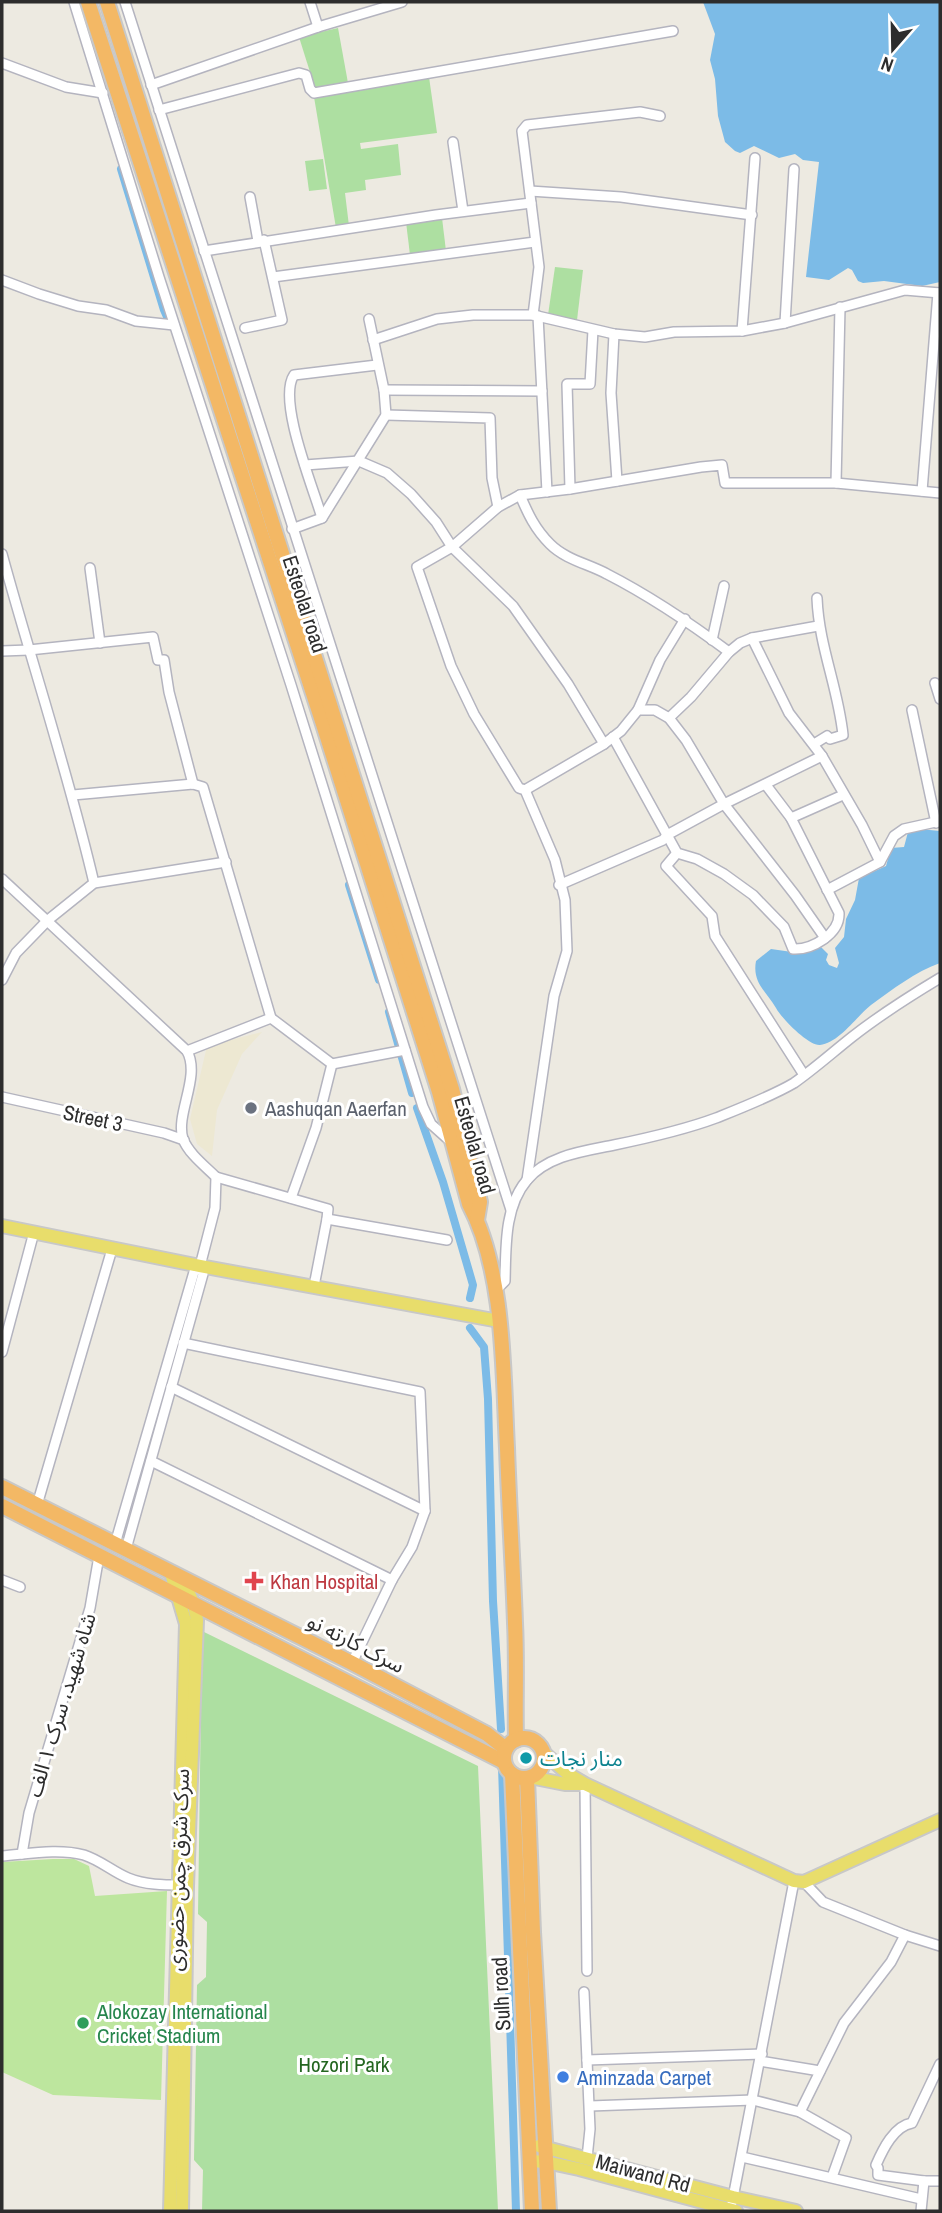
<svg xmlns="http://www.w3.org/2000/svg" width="942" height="2213" font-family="'Archivo Narrow','Noto Sans Arabic',sans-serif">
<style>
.education{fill:#ede8d2}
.green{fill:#addfa1}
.pitch{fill:#bde69e}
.water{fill:#7cbbe7}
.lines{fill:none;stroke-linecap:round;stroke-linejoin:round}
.canal{stroke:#7cbbe7;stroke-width:8}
.minor-casing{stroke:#b4b4bf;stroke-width:12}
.major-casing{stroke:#c8c8c8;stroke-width:16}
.highway-casing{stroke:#c8c8c8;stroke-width:18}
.minor{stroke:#fff;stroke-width:9}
.major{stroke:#e8dd6b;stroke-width:12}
.highway{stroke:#f3b865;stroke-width:14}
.worship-dot{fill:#6b7280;stroke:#fff;stroke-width:2.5}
.health-dot{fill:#e0444e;stroke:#fff;stroke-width:2.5}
.culture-dot{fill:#0f9aa8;stroke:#fff;stroke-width:2.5}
.leisure-dot{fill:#2e9e5b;stroke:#fff;stroke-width:2.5}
.shop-dot{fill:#3f7fe0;stroke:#fff;stroke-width:2.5}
.labels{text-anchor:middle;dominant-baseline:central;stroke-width:6;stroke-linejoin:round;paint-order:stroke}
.street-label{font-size:21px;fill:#2d2d2d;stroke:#fff}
.worship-label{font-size:21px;fill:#5b616d;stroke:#fff;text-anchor:start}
.health-label{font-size:21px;fill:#be3a42;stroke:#fff;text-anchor:start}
.culture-label{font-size:21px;fill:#0d838f;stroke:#fff;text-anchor:start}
.leisure-label{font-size:21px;fill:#27864d;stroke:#fff;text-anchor:start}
.park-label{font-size:21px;fill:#246620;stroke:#fff}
.shop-label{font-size:21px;fill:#366cbe;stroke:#fff;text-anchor:start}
</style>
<rect width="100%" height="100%" fill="#edeae1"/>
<path class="education" d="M262,1032l-20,22 -25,56 -5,46 -15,-12 -7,-25 17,-73z"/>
<g class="green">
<path d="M338,28l10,55 -33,5 -16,-51z"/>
<path d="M429,77l8,56 -77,10 1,6 37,-5 3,31 -36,5 1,10 -21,3 4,33 -13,2 -22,-131z"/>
<path d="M323,159l4,30 -18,2 -4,-30z"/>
<path d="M442,218l4,33 -36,4 -4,-33z"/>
<path d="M555,267l28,3 -6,50 -29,-5z"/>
<path d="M202,1631l276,135 20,445h-296l1,-41 -9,-10 3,-175 9,-8 1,-55 -9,-8z"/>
</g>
<path class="pitch" d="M53,1859h21l15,7 6,30 72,-5 -6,209 -108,-5 -51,-23v-210z"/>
<g class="water">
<path d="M703,2h237v280l-18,4 -38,-5 -21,2 -5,-2 -6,-11 -4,-2 -19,12 -23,-3 13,-115 -16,-2 -8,-6 -16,4 -25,-12 -14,7 -5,-2 -10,-9 -7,-26 -3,-37 -5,-19 5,-26z"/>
<path d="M919,829l21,2v132c-25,9 -47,26 -69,42 -14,11 -32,38 -51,40 -11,1 -38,-26 -44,-37 -10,-17 -24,-25 -20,-47l15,-12 28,4 22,-6 7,7 -2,6 3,5 8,3 2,-5 -4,-15 9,-11 2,-18 9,-19 4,-22 27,-12 5,-18 13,-1 4,-15z"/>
</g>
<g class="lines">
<g class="canal">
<path d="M121,169l43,141 7,16"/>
<path d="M349,885l30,95"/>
<path d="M389,1012l23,81"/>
<path d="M417,1108l26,74 30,103 -3,13"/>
<path d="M470,1328l14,19 4,52 5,202 8,128"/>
<path d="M502,1766l14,445"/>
</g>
<g class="minor-casing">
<g id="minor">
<path d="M74,2l85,275 132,408 132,422 8,17 19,17"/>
<path d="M125,2l386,1208"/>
<path d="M310,2l8,25"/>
<path d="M2,63l64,24 37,6"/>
<path d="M151,85l167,-58 84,-25"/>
<path d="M159,110l140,-37 7,2 4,14 4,4 359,-62"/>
<path d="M453,142l10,69"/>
<path d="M530,191l91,6 131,18"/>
<path d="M250,197l8,44"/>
<path d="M204,251l232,-36 95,-12"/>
<path d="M273,277l262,-35"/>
<path d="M2,280l37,14 39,12 28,4 30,11 38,4"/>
<path d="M533,315l6,-48 -17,-136 5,-6 113,-13 20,4"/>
<path d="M538,316l9,176"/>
<path d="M785,323l9,-154"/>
<path d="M245,328l37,-8 -18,-80"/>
<path d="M742,331l13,-173"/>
<path d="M614,334l-3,59 6,88"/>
<path d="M373,340l64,-21 36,-4h60l81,19 31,3 29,-5 68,-1 43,-8 120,-33 35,3"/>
<path d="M384,390l158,1"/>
<path d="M386,415l104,3 2,60 6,29"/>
<path d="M305,465l54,-4 28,12 24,21 25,28 16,25 61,59 55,78 36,60"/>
<path d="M836,483l4,-176"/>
<path d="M570,489l-3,-105h23l3,-54"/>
<path d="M922,491l16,-198"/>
<path d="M520,495c8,19 15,34 30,49 16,16 39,20 57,30 43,22 83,49 122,78"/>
<path d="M322,518c-9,-31 -45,-118 -28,-143l83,-10"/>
<path d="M292,529l30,-11 64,-103 -2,-25 -15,-71"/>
<path d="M2,554c30,110 66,218 92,329"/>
<path d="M90,568l10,75"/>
<path d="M752,638l37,75 33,43 40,69 18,37"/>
<path d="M712,640l12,-54"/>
<path d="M2,651l27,-1 124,-13 5,23h6l5,32 24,92"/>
<path d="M935,683l5,16"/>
<path d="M638,710l22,-50 25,-41"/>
<path d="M912,710l24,113"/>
<path d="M669,718l22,-21 38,-45 11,-9 12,-5 66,-12"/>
<path d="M613,737l64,116 20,6 27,15 29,21 31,32 9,22c19,1 47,-15 46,-36l-48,-95 -25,-33"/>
<path d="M814,744l13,-8 3,3 13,-4c-5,-48 -24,-88 -26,-137"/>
<path d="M525,790l79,-46 17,-13 17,-21h17l14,8 17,22 38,64 71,91 30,43"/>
<path d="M73,795l120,-11 10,3 68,231"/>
<path d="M791,818l52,-23"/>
<path d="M677,853l-11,13 46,50 3,20 89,139"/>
<path d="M2,879l185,172c14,26 -12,63 -4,88 6,15 22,27 33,38l-1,31 -15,58 -6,6 -79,272"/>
<path d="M559,885l104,-45 4,-5 57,-31 98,-48"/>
<path d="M827,890l53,-28 14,-26 10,-7 36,-8"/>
<path d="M2,980l14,-27 32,-33 46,-37 132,-21"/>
<path d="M187,1051l84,-33 61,46 73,-14"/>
<path d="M2,1097l162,36 20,7"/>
<path d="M216,1177l112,32 -1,10 120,21"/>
<path d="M527,1180l27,-184 13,-45 -2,-51 -10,-40 -30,-70 -6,-2 -45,-74 -23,-48 -34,-99 35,-20 46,-40 22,-12 50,-6 131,-22 21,-2 3,18h111l104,10"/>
<path d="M291,1198l25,-70 16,-64"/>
<path d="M314,1286l13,-67"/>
<path d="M496,1290l9,-9c1,-33 -1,-74 22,-101 21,-25 58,-29 87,-35 34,-7 70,-15 102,-27 25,-10 56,-22 78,-35 20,-14 39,-31 58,-46 28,-22 58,-41 88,-59"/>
<path d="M183,1343l237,49 5,119 -13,36 -20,33 -40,83"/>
<path d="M2,1352l32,-120"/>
<path d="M171,1387l254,124"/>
<path d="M151,1461l241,119"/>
<path d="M37,1505l75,-256"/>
<path d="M126,1549l77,-275 -3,-8"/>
<path d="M2,1580l18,7"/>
<path d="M585,1784l2,187"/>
<path d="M22,1854l7,-41 61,-205 9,-52"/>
<path d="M2,1856c26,-2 56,-8 82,-1 16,5 29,17 44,23 17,7 36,7 54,7"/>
<path d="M804,1882l19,20 82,33 35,11"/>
<path d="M584,1992l6,137 -3,29"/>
<path d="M587,2060l175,-6"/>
<path d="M760,2061l60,10"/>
<path d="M590,2106l163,-6 47,12 46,26 -14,39"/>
<path d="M800,2112l44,-89 47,-61 14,-27"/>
<path d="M742,2157l179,42"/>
<path d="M924,2181h16"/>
<path d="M732,2203l62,-322"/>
<path d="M921,2211l3,-30 -46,-6v-7l-2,-3c7,-16 18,-39 36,-42l28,-59"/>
</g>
</g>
<g class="major-casing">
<g id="major">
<path d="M2,1226l198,40 299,55"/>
<path d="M543,1752l25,22 17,10 209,97 10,1 136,-62"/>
<path d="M530,1777l35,7h17"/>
<path d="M539,2146l194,51 63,14"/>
<path d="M530,2161l16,1 33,7 157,42"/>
<path d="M170,2211l16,-587 -15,-51"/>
<path d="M182,2211l5,-325 10,-266 -3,-15 -11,-26"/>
</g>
</g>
<g class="highway-casing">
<g id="highway">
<path d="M88,2l234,719 117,371 30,112c36,68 34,168 38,244 2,59 6,117 8,175 2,39 0,78 1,117"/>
<path d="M107,2l345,1087 28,113 -3,18"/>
<path d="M2,1487l350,176 135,71 19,15"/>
<path d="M2,1506l502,256"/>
<circle cx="524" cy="1758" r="20"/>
<path d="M512,1774l20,437"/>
<path d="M527,1778l6,154 16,279"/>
</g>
</g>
<use href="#minor" class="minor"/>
<use href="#major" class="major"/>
<use href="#highway" class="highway"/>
</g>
<circle class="worship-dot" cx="251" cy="1108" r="7"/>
<path class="health-dot" d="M250.5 1570.5h7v7h7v7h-7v7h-7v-7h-7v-7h7z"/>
<circle class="culture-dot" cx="526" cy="1758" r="7"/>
<circle class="leisure-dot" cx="83" cy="2023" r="7"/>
<circle class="shop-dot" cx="563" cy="2077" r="7"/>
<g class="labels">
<g class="street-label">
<text transform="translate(305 604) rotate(72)">Esteolal road</text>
<text transform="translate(93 1118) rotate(12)">Street 3</text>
<text transform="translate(475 1145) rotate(74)">Esteolal road</text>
<text transform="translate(356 1643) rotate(27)">سرک کارته نو</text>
<text transform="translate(61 1705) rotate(-73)">شاه شهید، سرک ۱ الف</text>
<text transform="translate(178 1870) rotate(-88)">سرک شرق چمن حضوری</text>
<text transform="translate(501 1994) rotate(-93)">Sulh road</text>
<text transform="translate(643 2173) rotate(15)">Maiwand Rd</text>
</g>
<g class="worship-label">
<text x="265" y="1108">Aashuqan Aaerfan</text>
</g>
<g class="health-label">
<text x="270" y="1581">Khan Hospital</text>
</g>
<g class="culture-label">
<text x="540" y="1758">منار نجات</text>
</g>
<g class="leisure-label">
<text x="97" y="2011">Alokozay International<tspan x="97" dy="24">Cricket Stadium</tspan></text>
</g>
<g class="park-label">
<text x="344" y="2064">Hozori Park</text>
</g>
<g class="shop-label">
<text x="577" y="2077">Aminzada Carpet</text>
</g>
</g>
<rect width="942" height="2213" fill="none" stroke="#2d2d2d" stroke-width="7"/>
<g transform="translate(893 49) rotate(200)" stroke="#ffffff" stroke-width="5" paint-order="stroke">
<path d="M0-5L12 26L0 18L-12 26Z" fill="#2d2d2d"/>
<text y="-10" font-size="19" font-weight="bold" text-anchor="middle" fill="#2d2d2d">N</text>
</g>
</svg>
